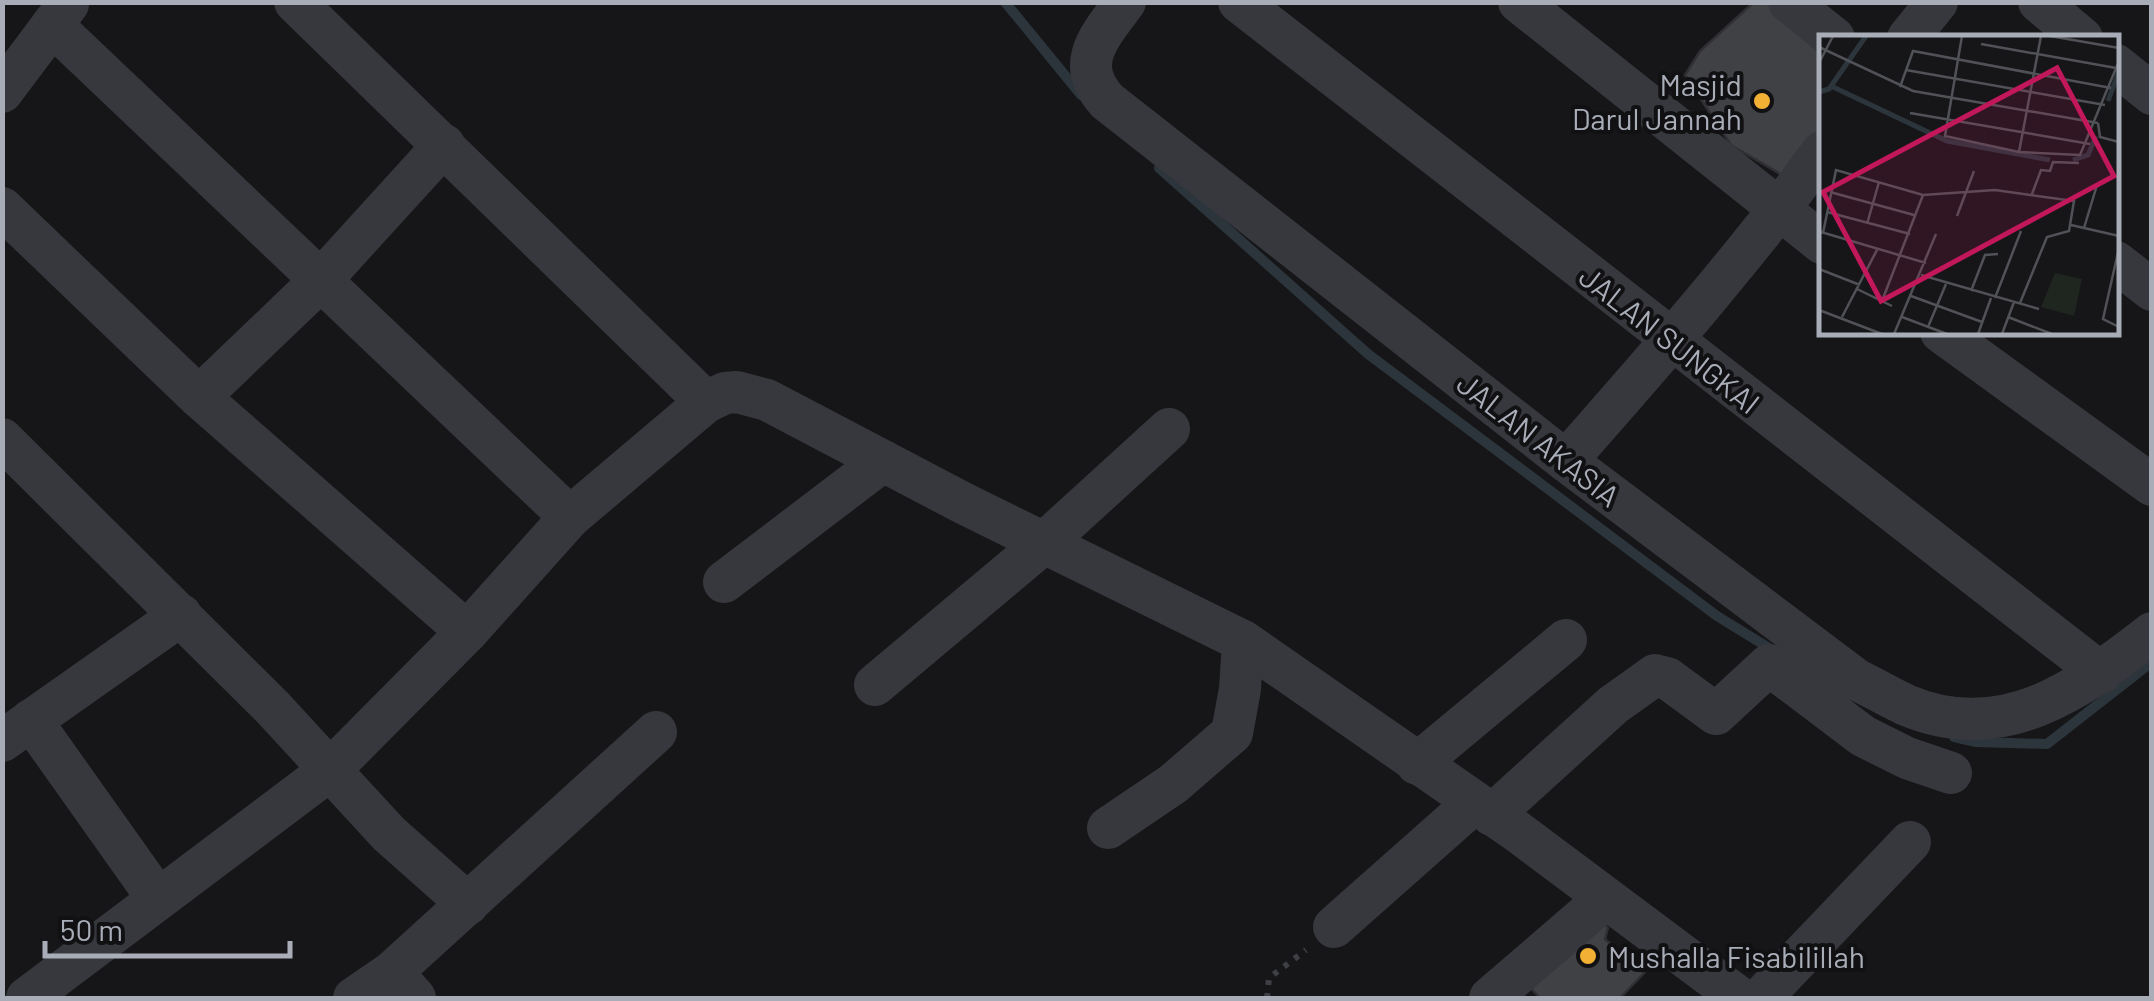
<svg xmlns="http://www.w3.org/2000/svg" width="2154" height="1001" font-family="Barlow,sans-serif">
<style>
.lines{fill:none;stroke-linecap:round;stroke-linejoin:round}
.stream{stroke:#2c353c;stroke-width:10}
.building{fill:#404145;stroke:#303034;stroke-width:2.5}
.path{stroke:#3d3f44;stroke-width:6;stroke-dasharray:5 8;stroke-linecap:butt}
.minor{stroke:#37383d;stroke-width:42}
.poi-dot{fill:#f2b134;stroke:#111113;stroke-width:4}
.labels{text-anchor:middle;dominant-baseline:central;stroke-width:8;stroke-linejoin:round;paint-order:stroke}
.poi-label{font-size:30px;fill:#a8adb8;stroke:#111113;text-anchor:end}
.street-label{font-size:30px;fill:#a8adb8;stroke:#111113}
.inset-river{fill:none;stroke:#2c353c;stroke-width:5}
.inset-road{fill:none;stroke:#505258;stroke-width:2.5}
.view{fill:#c2185b;fill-opacity:0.15;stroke:#c2185b;stroke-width:5}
.inset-edge{fill:none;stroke:#a8adb8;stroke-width:5}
</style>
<rect width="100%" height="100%" fill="#161618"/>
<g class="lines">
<g class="stream">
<path d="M1005,2l76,93"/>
<path d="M1159,168l209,186 349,262 57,35"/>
<path d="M1954,737l22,5 71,2 105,-82"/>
</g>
</g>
<g class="building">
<path d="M1754,2h27l41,38v87l-40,48 -51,-30 -46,-70 15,-24z"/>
<path d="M1598,916l10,12 -3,11 39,34 -24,25h-80l-16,-17z"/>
</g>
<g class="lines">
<path class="path" d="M1267,998l2,-20 37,-28"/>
<g class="minor">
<path d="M295,2l411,400"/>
<path d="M1125,2c-25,34 -52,61 -18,99l459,360 291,219c17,8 32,17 49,25 96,41 173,-15 246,-72"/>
<path d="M1239,2l862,671"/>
<path d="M1519,2l303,241"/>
<path d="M1789,2l45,36"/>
<path d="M2039,2l43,36"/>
<path d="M52,25l518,492"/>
<path d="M1908,38l29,-36"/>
<path d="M2116,65l36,29"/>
<path d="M2,92l66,-88"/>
<path d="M2,208l197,189 268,235"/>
<path d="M2116,262l36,28"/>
<path d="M1941,332l211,153"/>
<path d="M199,397l122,-117 123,-135"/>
<path d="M2,439l271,269 116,126 79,70"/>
<path d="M1566,461c88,-100 177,-201 256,-309"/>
<path d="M724,582l159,-121"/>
<path d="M875,685l169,-142 125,-114"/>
<path d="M31,720l127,179"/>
<path d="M2,741l179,-126"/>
<path d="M1417,764l149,-124"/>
<path d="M1492,815l121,-110 42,-30 12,3 49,36 53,-49 94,71 44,22 44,15"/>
<path d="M1108,828l65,-44 59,-51 8,-44 3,-48"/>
<path d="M1334,927l140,-124"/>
<path d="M392,972l23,26"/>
<path d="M27,998l303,-228 137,-138 103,-115 136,-115 19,-9 12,-1 30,8 198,104 278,137 275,191 222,166"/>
<path d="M354,998l38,-26 264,-240"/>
<path d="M1490,998l116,-100"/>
<path d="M1761,998l149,-156"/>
</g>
</g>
<g class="poi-dot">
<circle cx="1762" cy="101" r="10"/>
<circle cx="1588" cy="956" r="10"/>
</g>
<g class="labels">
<g class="poi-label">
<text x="1742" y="84">Masjid<tspan x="1742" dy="34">Darul Jannah</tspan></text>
<text x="1608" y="956" text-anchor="start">Mushalla Fisabilillah</text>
</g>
<g class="street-label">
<text transform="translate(1670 339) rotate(38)">JALAN SUNGKAI</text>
<text transform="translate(1539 439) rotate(38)">JALAN AKASIA</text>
</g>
</g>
<g transform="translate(1819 35)">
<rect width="300" height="300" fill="#161618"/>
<path d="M236,238l27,6 -8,37 -33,-9z" fill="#1e261f"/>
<path class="inset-river" d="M12,51l116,55 103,19M0,57l10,-3 37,-53M289,66l11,-30M254,125l15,-5 8,-19"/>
<path class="inset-road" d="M143,1l-17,100 74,16 61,3 39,-94M231,1l69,12M162,9l135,24M0,12l94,44 185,32M0,28l14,-27M87,35l199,35M81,52l13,-36 198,37M91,78l180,31M279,88l2,14 19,5M200,117l22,-116M11,157l84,23M213,159l9,-24 9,1 3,-9 26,1M8,177l83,22M138,181l17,-45M48,189l12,-42M252,190l48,11M265,193l13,-43M2,197l105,31M4,198l13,-63 87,25 72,-5 79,11 -5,30 -22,6 -27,66M300,213l-16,71 16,8M0,234l41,16M102,240l118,34M38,254l35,17M152,256l14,-36 13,-1M92,261l71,26M176,263l26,-67M63,266l41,-106M0,275l63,24M23,282l36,-69M83,282l45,17M189,282l44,17M109,292l18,-43M75,299l42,-100M159,299l13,-36M183,299l12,-32"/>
<path class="view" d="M238,33l57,108 -233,125 -58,-109z"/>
<rect width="300" height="300" class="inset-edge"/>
</g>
<rect width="2154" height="1001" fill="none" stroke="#a8adb8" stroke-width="10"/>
<path d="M45 941v15h245v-15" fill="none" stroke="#a8adb8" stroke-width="5"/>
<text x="60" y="941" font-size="30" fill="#a8adb8" stroke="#111113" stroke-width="8" paint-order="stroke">50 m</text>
</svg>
